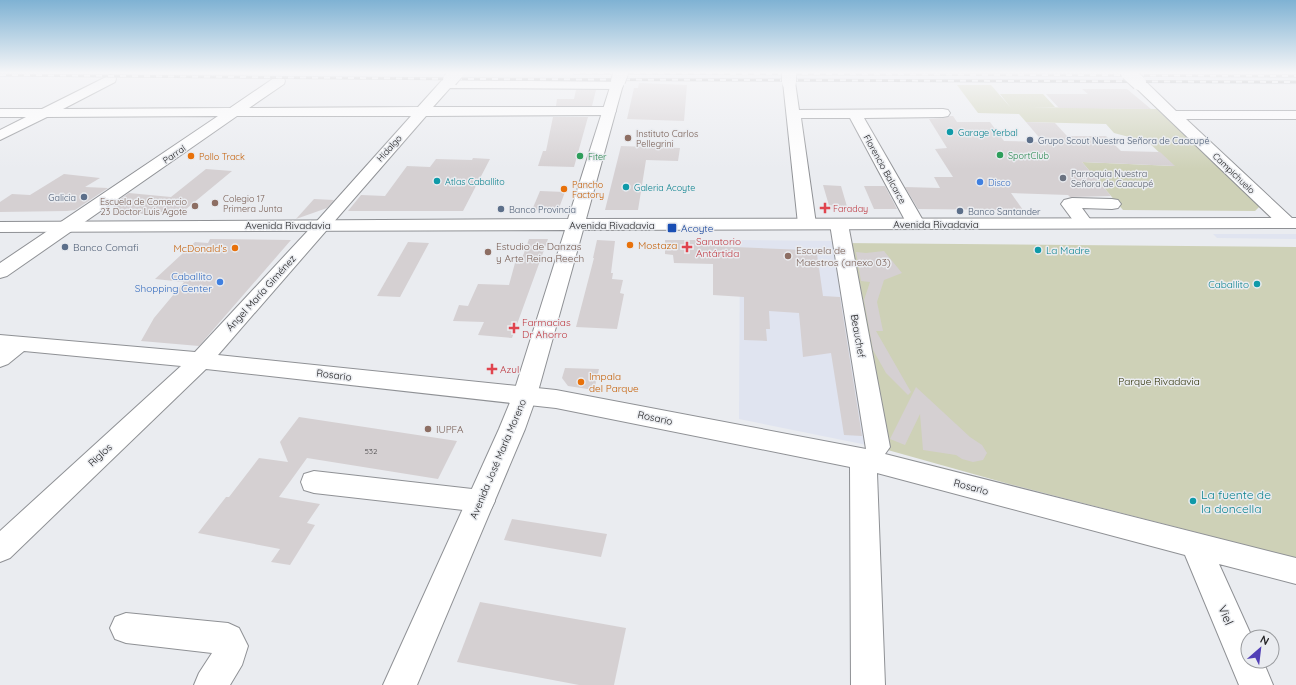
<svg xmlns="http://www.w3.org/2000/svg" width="1296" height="685" font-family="Quicksand,sans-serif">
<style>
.built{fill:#e0e4f0}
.green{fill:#ced1b7}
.building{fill:#d5d0d2}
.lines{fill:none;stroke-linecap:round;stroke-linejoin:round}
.minor-casing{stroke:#8f9195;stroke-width:2}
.major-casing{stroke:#8f9195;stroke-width:2}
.minor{fill:#fff;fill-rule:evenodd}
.major{fill:#fff;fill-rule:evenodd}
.rail-casing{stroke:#77787a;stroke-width:3}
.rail{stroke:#eaecf0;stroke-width:2;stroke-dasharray:6;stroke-linecap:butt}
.minor-bridge-casing{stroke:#8f9195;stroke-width:16;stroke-linecap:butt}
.major-bridge-casing{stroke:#8f9195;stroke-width:16;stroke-linecap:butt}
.minor-bridge{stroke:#fff;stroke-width:14}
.major-bridge{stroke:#fff;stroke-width:14}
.culture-dot{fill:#0f9aa8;stroke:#eaecf0;stroke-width:1.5}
.education-dot{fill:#8d6e63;stroke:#eaecf0;stroke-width:1.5}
.service-dot{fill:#5c6f8a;stroke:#eaecf0;stroke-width:1.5}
.leisure-dot{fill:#2e9e5b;stroke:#eaecf0;stroke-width:1.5}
.food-dot{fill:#e8710a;stroke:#eaecf0;stroke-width:1.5}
.worship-dot{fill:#6b7280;stroke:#eaecf0;stroke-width:1.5}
.shop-dot{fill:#3f7fe0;stroke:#eaecf0;stroke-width:1.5}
.health-dot{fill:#e0444e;stroke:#eaecf0;stroke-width:1.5}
.transit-dot{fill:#1a4fb4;stroke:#eaecf0;stroke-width:1.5}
.labels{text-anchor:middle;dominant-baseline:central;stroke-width:3;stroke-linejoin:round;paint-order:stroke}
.number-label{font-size:8px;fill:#504e50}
.far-culture-label{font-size:9px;fill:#0d838f;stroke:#eaecf0;text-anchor:start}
.far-education-label{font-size:9px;fill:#785e54;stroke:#eaecf0;text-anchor:start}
.far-service-label{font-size:9px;fill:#4e5e75;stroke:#eaecf0;text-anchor:start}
.far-street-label{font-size:9px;fill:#232325;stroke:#eaecf0}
.far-leisure-label{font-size:9px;fill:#27864d;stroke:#eaecf0;text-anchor:start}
.far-food-label{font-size:9px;fill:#c56008;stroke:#eaecf0;text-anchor:start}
.far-worship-label{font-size:9px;fill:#5b616d;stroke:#eaecf0;text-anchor:start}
.far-shop-label{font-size:9px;fill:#366cbe;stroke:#eaecf0;text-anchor:start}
.far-health-label{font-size:9px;fill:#be3a42;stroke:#eaecf0;text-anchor:start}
.street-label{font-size:10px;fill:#232325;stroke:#eaecf0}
.transit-label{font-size:10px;fill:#164399;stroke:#eaecf0;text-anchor:start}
.health-label{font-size:10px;fill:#be3a42;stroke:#eaecf0;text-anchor:start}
.food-label{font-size:10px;fill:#c56008;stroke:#eaecf0;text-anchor:start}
.education-label{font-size:10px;fill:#785e54;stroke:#eaecf0;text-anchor:start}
.service-label{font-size:10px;fill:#4e5e75;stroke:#eaecf0;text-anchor:start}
.culture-label{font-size:10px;fill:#0d838f;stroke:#eaecf0;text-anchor:start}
.shop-label{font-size:10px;fill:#366cbe;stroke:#eaecf0;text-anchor:end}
.park-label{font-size:10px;fill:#2b2d01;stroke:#eaecf0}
.near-culture-label{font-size:12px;fill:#0d838f;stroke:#eaecf0;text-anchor:start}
.near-street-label{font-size:12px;fill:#232325;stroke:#eaecf0}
</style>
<rect width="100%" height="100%" fill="#eaecf0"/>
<g class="built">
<path d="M0,73h603l-4,8 -559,-4 -4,2 -36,-1z"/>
<path d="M640,73l656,1v11l-660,-4z"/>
<path d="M1213,234h83v5l-79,-1z"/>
<path d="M740,240l92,1 35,204 -128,-26z"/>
</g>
<g class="green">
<path d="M957,85h34l20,23 -11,-14h43l12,13h-25l127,2 103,97 -5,5 -132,-1 -41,-48 92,4 -26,-24 -34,-9 -8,-9 -80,-2 -7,-8 -41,-1z"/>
<path d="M842,243l454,4v311l-287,-74 -132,-37z"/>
</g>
<g class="building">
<path d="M639,83l48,2 -3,36 -57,-2 7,-31h4z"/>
<path d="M1082,89h45l24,20 -92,-1 -13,-14h42z"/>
<path d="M576,90h20l-4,16h-36l1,-7h17z"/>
<path d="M950,116h3l4,6h33l14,19 39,1 -17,-20 29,1 12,13h39l15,15 39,1 15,14 -93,-4 29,34 -41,1 -2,-2 -57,-2 12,17 -105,-1 -13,-22 35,1 -6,-11h19l-18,-28 12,-1 -18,-29 14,-1z"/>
<path d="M553,117h35l-14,50 -36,-1 5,-15h3z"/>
<path d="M621,146l59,2 -2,13 -32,-1 -8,50h-33z"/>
<path d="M473,158l17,1 -27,52h-115l13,-16 24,1 22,-30 23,1 6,-8 36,1z"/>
<path d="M206,169l26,2 -52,43 -28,-3 -3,3 -33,-1 -3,-9 16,-11 42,4z"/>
<path d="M64,174l36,4 -15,9 23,1 -33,22 -8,1 -67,1v-10l12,-8 18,1z"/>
<path d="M823,185l18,1 7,24 -18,-1z"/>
<path d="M864,186h21l12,23h-23z"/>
<path d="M540,191l25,1 -6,16 -4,3 -23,-1z"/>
<path d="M314,199l20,1 -7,8 -31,11z"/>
<path d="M210,239l81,1 -92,106 -58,-5 13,-23 30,-36 -29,-3 40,-37 13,1z"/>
<path d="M529,239h19l-36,99 -34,-3 6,-13 -31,-1 6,-16 9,1 10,-22 31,1 6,-22 5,1z"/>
<path d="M597,240l18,1 -4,32h2l-1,6 11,1 -3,13 4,1 -7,35 -41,-2 18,-69h-1z"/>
<path d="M665,240h47v6l93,4 1,3 11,1 6,42 17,1 22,139 -18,-1 -13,-82 -28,4 -4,-44 -30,-2 1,18h-4l1,12 -23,-1v-43l-31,-2v-31l-39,-1 -1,-8 -8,-1z"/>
<path d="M408,242l21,1 -29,54 -23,-1z"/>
<path d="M884,251l18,22 -18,7 -7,22 6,29h-7l35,61 -3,3 -22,-22 -13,-23 -9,-50 6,-18 -9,-1 -5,-29 10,1z"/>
<path d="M565,368l34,1 -5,21 -26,-4 -6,-8z"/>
<path d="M916,387l54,50 12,8 5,8 -4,7 -10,2 -11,-3 -6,-4 -33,-5 -3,-36 -15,31 -15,-6z"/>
<path d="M299,417l158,24 -19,38 -131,-21 -28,39 41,7 -13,19 8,2 -25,40 -19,-3 9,-13 -82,-16 28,-36h3l30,-39 29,4 -8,-20z"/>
<path d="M512,519l95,15 -6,23 -97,-17z"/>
<path d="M480,602l146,26 -12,57h-35l-122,-23z"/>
</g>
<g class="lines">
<g class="minor-casing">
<g id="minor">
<path d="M110,75l5,1 1,3 -1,3 -52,27 167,-1 44,-30h10l1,3 -1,3 -35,24 169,-1 27,-30h10l1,3 166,2 1,3 -1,3 -5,1 -167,-1 -17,19h176l5,1 2,3 -2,3 -5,1 -183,1 -208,239 338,35 310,59 -36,-225 3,-4 6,-1 6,1 3,4 42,223 -5,7 411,104v26l-77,-20 33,73h-4v24h15l10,24h-34l-54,-130 -308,-82 8,212h-34l-1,-218 -294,-59 -350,-39 -196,189 -10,4v-31l181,-165 -157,-15 -16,13 -8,3v-32l195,17 122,-131 94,-105h-174l-230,160 -7,2v-15l218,-147 -171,1 -47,23v-10l26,-13h-26v-8h42z"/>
<path d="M789,78l5,1 1,3 4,28 144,-1 5,1 2,3 -2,3 -5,1 -79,1 61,106 -3,4 -6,1 -6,-1 -3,-4 -57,-106h-49l15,106 -3,4 -6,1 -6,-1 -3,-4 -15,-142 1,-3z"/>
<path d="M1139,79l5,1 32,31h120v8h-110l107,100 3,4 -3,4 -6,1 -6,-1 -147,-141 -1,-3 1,-3z"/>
<path d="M1072,198l40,1 6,1 3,4 -3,4 -6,1 -30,-1 11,15 -3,4 -6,1 -6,-1 -17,-23 3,-4z"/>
<path d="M314,471l167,19 10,3 4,8 -4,8 -10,3 -167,-19 -10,-3 -3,-8 3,-8z"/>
<path d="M126,613l102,10 11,5 9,18 -6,19 -12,20h-36l5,-12 13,-20 -86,-10 -11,-4 -5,-11 5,-11z"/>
</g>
</g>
<g class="major-casing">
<path id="major" d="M618,77l5,1 1,3 -38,138 710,-1v10l-713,2 -46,165 -12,34 -108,256h-34l116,-256 14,-34 52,-165 -565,2v-10l568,-3 44,-138 1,-3z"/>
</g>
<use href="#minor" class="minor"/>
<use href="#major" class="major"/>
<g class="rail-casing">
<g id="rail">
<path d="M574,73l722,3"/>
<path d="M0,75l468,4 828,3"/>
</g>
</g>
<use href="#rail" class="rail"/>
<g class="minor-bridge-casing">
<g id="minor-bridge">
<path d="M789,73v9"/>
<path d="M1128,73l11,10"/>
<path d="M450,80l6,-7"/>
</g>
</g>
<g class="major-bridge-casing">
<path id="major-bridge" d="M618,81l3,-8"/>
</g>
<use href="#minor-bridge" class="minor-bridge"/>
<use href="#major-bridge" class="major-bridge"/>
</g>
<linearGradient id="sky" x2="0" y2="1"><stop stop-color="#7fb2d3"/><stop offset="0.43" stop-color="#f6f6f8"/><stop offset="1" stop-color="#f6f6f8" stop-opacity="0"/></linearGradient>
<rect width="1296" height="169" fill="url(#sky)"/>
<g class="culture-dot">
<circle cx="950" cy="132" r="4"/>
<circle cx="437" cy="181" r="4"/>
<circle cx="626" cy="187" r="4"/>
<circle cx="1038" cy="250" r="4"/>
<circle cx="1257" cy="284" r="4"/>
<circle cx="1193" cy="501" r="4"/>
</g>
<g class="education-dot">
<circle cx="628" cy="138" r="4"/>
<circle cx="215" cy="203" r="4"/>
<circle cx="195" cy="206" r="4"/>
<circle cx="488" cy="252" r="4"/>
<circle cx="788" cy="256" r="4"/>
<circle cx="428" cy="429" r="4"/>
</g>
<g class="service-dot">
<circle cx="1030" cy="140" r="4"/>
<circle cx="84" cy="197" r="4"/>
<circle cx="501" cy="209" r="4"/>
<circle cx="960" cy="211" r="4"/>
<circle cx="65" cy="247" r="4"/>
</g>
<g class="leisure-dot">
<circle cx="1000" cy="155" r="4"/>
<circle cx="580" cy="156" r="4"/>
</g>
<g class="food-dot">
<circle cx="191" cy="156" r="4"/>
<circle cx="564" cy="189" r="4"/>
<circle cx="630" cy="245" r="4"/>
<circle cx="235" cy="248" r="4"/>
<circle cx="581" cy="382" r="4"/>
</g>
<circle class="worship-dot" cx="1063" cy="178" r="4"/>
<g class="shop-dot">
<circle cx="980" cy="182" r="4"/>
<circle cx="220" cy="282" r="4"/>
</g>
<g class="health-dot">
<path d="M823 202h4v4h4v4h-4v4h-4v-4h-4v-4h4z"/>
<path d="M685 241h4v4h4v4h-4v4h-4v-4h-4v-4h4z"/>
<path d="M512 322h4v4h4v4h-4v4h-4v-4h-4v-4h4z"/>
<path d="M490 363h4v4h4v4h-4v4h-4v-4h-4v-4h4z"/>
</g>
<rect class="transit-dot" x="667" y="223" width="10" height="10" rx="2"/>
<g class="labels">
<g class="number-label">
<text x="371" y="451">532</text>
</g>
<g class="far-culture-label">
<text x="958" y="132">Garage Yerbal</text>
<text x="445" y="181">Atlas Caballito</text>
<text x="634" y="187">Galeria Acoyte</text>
</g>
<g class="far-education-label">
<text x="636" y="133">Instituto Carlos<tspan x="636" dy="10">Pellegrini</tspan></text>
<text x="223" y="198">Colegio 17<tspan x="223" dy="10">Primera Junta</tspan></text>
<text x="187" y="201" text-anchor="end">Escuela de Comercio<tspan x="187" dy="10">23 Doctor Luis Agote</tspan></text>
</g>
<g class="far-service-label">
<text x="1038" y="140">Grupo Scout Nuestra Señora de Caacupé</text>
<text x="76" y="197" text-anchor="end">Galicia</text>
<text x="509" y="209">Banco Provincia</text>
<text x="968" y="211">Banco Santander</text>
</g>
<g class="far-street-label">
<text transform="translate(389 148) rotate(-48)">Hidalgo</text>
<text transform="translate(174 154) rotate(-34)">Parral</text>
<text transform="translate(885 169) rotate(61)">Florencio Balcarce</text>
<text transform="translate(1234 173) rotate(44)">Campichuelo</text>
</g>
<g class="far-leisure-label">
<text x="1008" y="155">SportClub</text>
<text x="588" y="156">Fiter</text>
</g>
<g class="far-food-label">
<text x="199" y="156">Pollo Track</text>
<text x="572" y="184">Pancho<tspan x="572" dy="10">Factory</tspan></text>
</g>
<g class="far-worship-label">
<text x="1071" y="173">Parroquia Nuestra<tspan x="1071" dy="10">Señora de Caacupé</tspan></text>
</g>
<g class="far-shop-label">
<text x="988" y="182">Disco</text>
</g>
<g class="far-health-label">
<text x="833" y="208">Faraday</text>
</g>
<g class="street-label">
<text x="936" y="224">Avenida Rivadavia</text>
<text x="288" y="225">Avenida Rivadavia</text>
<text x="612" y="225">Avenida Rivadavia</text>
<text transform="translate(261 293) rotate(-48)">Ángel María Giménez</text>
<text transform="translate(858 336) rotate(80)">Beauchef</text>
<text transform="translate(334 375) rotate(7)">Rosario</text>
<text transform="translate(655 418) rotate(12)">Rosario</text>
<text transform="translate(100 455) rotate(-43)">Riglos</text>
<text transform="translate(498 459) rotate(-67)">Avenida José María Moreno</text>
<text transform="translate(971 487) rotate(15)">Rosario</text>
</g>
<g class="transit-label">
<text x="681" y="228">Acoyte</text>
</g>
<g class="health-label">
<text x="696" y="241">Sanatorio<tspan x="696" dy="12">Antártida</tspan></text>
<text x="522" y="322">Farmacias<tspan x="522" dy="12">Dr Ahorro</tspan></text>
<text x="500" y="369">Azul</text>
</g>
<g class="food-label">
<text x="638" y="245">Mostaza</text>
<text x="227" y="248" text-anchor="end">McDonald's</text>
<text x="589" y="376">Impala<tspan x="589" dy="12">del Parque</tspan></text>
</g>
<g class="education-label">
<text x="496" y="246">Estudio de Danzas<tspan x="496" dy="12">y Arte Reina Reech</tspan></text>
<text x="796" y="250">Escuela de<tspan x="796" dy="12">Maestros (anexo 03)</tspan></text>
<text x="436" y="429">IUPFA</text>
</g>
<g class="service-label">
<text x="73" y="247">Banco Comafi</text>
</g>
<g class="culture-label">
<text x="1046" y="250">La Madre</text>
<text x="1249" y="284" text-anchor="end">Caballito</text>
</g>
<g class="shop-label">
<text x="212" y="276">Caballito<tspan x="212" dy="12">Shopping Center</tspan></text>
</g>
<g class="park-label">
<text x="1159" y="381">Parque Rivadavia</text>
</g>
<g class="near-culture-label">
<text x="1201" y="494">La fuente de<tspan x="1201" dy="14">la doncella</tspan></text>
</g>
<g class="near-street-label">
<text transform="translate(1226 615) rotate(67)">Viel</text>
</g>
</g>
<g transform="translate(1260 649) rotate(28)"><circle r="19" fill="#eaecf0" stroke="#9a9c9f"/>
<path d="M0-3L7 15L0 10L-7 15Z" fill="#513fb6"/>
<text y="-6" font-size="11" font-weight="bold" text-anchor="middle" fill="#232325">N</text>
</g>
</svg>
